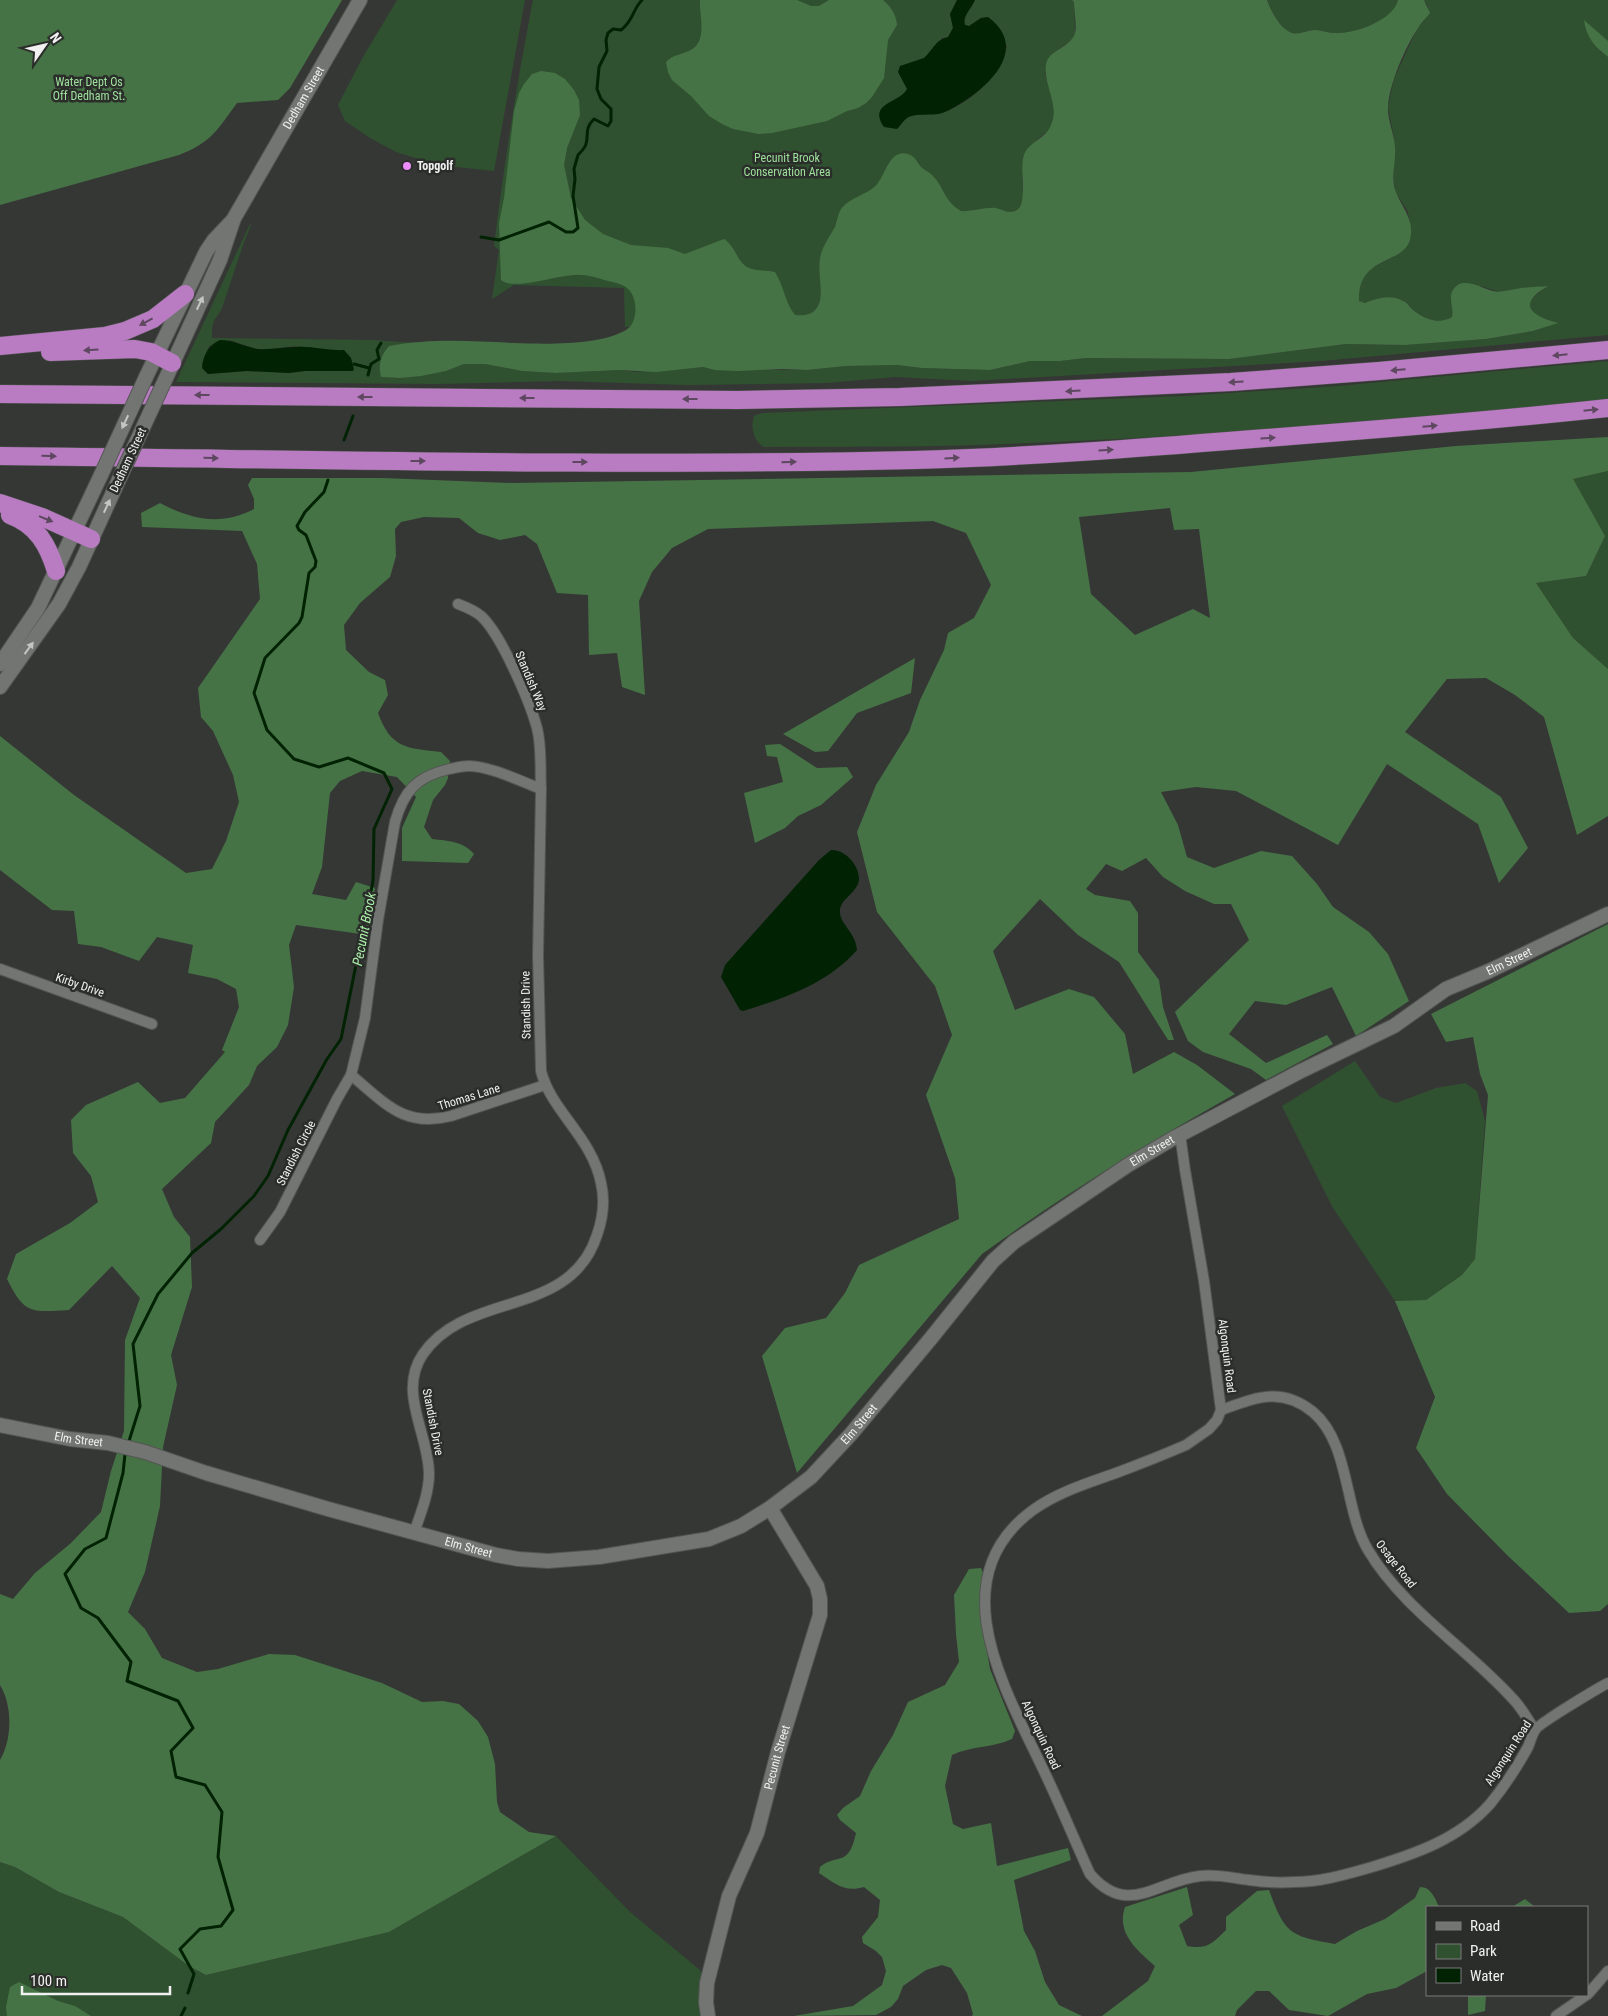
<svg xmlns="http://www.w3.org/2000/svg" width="1608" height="2016" font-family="'Roboto Condensed',sans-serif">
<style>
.green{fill:#305130;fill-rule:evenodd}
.forest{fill:#467345;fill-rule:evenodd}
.water{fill:#012303}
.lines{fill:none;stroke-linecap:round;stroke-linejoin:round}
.stream{stroke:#012303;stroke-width:3}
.street-casing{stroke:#535553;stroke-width:12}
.secondary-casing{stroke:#535553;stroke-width:16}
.highway-casing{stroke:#535553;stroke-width:19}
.street{stroke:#727572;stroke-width:10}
.secondary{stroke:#727572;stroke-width:14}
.highway{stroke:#b97bc2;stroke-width:18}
.secondary-bridge-casing{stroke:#535553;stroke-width:16;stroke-linecap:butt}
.secondary-bridge{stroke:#727572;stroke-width:14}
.oneway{fill:#c4c6c4}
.oneway2{fill:#5d4860}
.poi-dot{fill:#ec8cfa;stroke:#2b2d2b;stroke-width:2}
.labels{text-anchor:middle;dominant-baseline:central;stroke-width:5;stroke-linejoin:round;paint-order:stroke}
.park-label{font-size:12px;fill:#9ee29c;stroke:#2b2d2b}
.street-label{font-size:12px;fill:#f0f1f0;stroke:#2b2d2b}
.poi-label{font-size:12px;font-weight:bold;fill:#f0f1f0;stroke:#2b2d2b;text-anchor:start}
.water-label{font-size:14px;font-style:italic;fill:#aaeea8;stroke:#2b2d2b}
</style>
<rect width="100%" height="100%" fill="#353735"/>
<g class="green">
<path d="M397,0h128l-31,171 -56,-6 -42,-13 -26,-14 -25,-17 -7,-16 25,-48z"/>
<path d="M533,0h424l-7,14 3,14 -5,9 -7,1 7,73c34,-17 43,-31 59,-64l-6,-17 -13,-13 -7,1 -12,8 -4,-1c-3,-9 7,-17 10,-25h97l2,2 1,31 -4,8 -17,11 -9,21c4,16 11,32 8,49 -2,11 -12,12 -17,19 -6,8 -9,23 -13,32 -4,10 5,29 -5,37 -8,6 -17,-2 -25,-2 -12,0 -23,6 -34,2l13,121 -347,-4 -1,-39 -110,-3 -22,14 7,-49 -5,-4c10,-82 23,-164 39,-246z"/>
<path d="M1267,0h131c-4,21 -44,34 -64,33 -6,0 -13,-3 -19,-3 -7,0 -16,5 -23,3 -12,-4 -21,-22 -25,-33z"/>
<path d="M1424,0h184v41l-24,-20 17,31 7,5v278l-287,26 -349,20 -77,-4 -68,6 -140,2 -127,-4 -122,3 -262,-2 74,-158 1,1c-11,26 -18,51 -27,77 -5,18 -13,13 -12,36l161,2 41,3 -25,3c-7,9 -11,20 -7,31l18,1 46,-7 18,-7h21l37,7 34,2 63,-3 17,2 67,-5 12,3h92l39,-4 51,-1 25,3 68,2 40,-9h30l26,-3 143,1 117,-15 59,1 81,-6 47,-8 23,-8c-13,-4 -26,-6 -26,-22l16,-15 -46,6 -20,-6 -27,18 -1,13c-14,8 -28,2 -40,-8 -2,-3 -5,-7 -9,-8 -12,-6 -27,-3 -38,2l-6,-2v-13l6,-15 7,-5 21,-11 17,-36 -3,-11 -11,-17 -2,-11v-44l-6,-31 6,-28 16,-35 8,-17 6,-6 4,-15zM230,340l26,9h15l25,-3 36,5 12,-1 9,21h-48l-16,2 -42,-2 -39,3 -3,-2 -3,-8 7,-18z"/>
<path d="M1608,361v39c-201,20 -403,37 -606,44 -79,4 -158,2 -238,3 -10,-5 -14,-20 -10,-31l8,-3 421,-17 155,-10z"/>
<path d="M1608,471v198l-35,-31 -37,-55 50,-7 19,-40 -33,-57z"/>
<path d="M1355,1061l25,36 16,6 40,-15 29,-5 12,8 8,30 -10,138 -13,16 -36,25 -31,1 -62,-93 -51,-102z"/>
<path d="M556,1836l74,76 70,58 3,7 -1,39h-702v-154l15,5 44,25 64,25 66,49 17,9 183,-43z"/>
</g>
<g class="forest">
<path d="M0,0h342l-52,88 -12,12 -41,3c-20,27 -25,39 -58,52l-179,50z"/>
<path d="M700,0h97l14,6h8l10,-6h54c8,7 13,14 14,25l-9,15 -4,38 -12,19 -6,6 -8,5 -11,3 -20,10 -55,12 -13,1 -26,-5 -11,-5 -13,-8 -18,-20 -19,-16 -4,-8 -2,-10c7,-8 16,-7 25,-12 17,-10 8,-35 9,-50z"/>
<path d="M1072,0h195c4,11 13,29 25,33 7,2 16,-3 23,-3 6,0 13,3 19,3 20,1 59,-12 64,-33h26l6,13c-4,5 -9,10 -12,15 -13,20 -28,54 -30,78 -1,13 6,27 7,41 1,12 -3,26 -1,38 3,17 19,30 17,49 -2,33 -54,18 -52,67l6,2c12,-5 26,-9 38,-2 4,1 6,5 9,8 12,10 26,16 40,8 2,-9 -4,-20 1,-27 9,-15 28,-2 40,1 8,2 15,-1 23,-2 10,-2 21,-2 32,-3 -31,18 -18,30 10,37l-25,8 -47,8 -81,6 -59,-1 -117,15 -143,-1 -26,3h-30l-40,9 -68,-2 -25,-3 -51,1 -39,4 -25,-1 -45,2 -22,-1 -12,-3 -47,5 -37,-2 -63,3 -34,-2 -37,-7h-21l-18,7 -25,5 -21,2 -19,-1c-3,-12 0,-22 8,-31 41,-8 85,-5 125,-3 31,1 85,3 112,-13 10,-6 11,-21 8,-31 -4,-14 -14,-15 -26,-18 -11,-3 -22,-7 -33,-6 -18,0 -61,16 -74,5l-2,-57 5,-25 10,-87 5,-18 5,-9 8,-10 9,-3 14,2 10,6 9,11 5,10 1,15 -13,33 -3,17 7,33 14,22 18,14 28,11 37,3 17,6 39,-15c12,8 12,21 23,28 6,4 19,3 28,5 9,14 10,31 20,43 10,1 18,0 23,-9 7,-12 -2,-35 3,-52 3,-10 9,-18 14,-27 2,-6 3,-13 6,-18 10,-13 28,-14 37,-26 8,-10 12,-34 30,-29 7,2 9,8 13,13 4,4 9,5 12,9 12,13 11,25 28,35 11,1 23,-4 34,-3 8,1 14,7 22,2 11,-6 2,-42 7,-55 5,-14 22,-16 27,-30 9,-20 -8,-40 -5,-60 2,-16 24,-16 29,-32 2,-7 -1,-22 -1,-31z"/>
<path d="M1584,20l24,21v16c-13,-10 -22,-20 -24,-37z"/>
<path d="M1608,437v34l-35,8 32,57 -19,40 -50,7 37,55 35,31v147l-31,19 -33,-118 -29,-22 -29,-17 -39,1 -42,53 96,65 27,51 -29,35 -21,-59 -91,-60 -49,81 -102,-54 -40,-4 -35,5 17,33 9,32 27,11 47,-17 31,5 25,28 16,23 36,25 19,22 21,47 -53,35 -24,-49 -46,18 -31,-4 -26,33 37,29 61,-28 6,9 -67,36 -15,-11 -48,-17 -15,-11 -13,-29 74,-72 -18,-36h-17l-29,-13 -22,-14 -17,-19 -24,13 -16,-7 -20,25 9,6 35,6 8,12v39l21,28 4,27 11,33h-6l-49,-78 -41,-27 -38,-36 -47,52 22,59 54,-21 25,8 31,37 8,40 41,-22 23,13 38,29c-87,49 -172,101 -253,160l-185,219 -35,-117 23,-28 41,-10 19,-25 14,-28 100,-46 -4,-41 -29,-83 26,-60 -17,-49 -58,-74 -20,-80 19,-47 33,-53 11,-32 24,-50 4,-17 26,-15 17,-33 -25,-52 -33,-12 -225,8 -36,19 -20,24 -13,29 6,94 -23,-8 -5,-34 -28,2 -1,-60 -31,-2 -20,-49 -12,-9 -25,5 -22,-7 -19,-15 -35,-1 -23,5 -6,7 1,27 -6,21 -30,26 -16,22 2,25 23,22 16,8 3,15 -10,18c13,36 29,35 63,39l9,9 -2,17 -3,7 -12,15 -9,27 8,12c16,2 31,2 42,15l-6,9 -66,-2v-33l14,-31 -19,-20 -35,-6 -22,10 -10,12 -8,74 -10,27 34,6 10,-18 19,6 -7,47 -72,-10 -7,20 5,42 -6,38 -11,22 -20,19 -8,19 -34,37 -4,21 -49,46 12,28 16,20 2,50 -21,68 6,30 -14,62 -3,59 -15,66 -17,40 17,17 17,29 35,14 21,-3 51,-15 26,1 87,28 40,19 21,-1 16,3 19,17 10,16 7,27 2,38 3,10 29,20 27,4 -167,96 -183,43 -17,-9 -66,-49 -64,-25 -44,-25 -15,-5v-102c12,-20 13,-54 0,-75v-91l13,5 22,-26 36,-30 30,-31 10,-41 13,-40 1,-91 15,-42 -28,-32 -43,44c-38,2 -44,5 -62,-31l9,-25 54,-31 28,-21 -7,-26 -18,-23 -2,-33 15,-15 52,-23 22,21 25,-5 40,-46 -3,-2 17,-43 -3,-18 -19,-10 -29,-6 5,-28 -36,-8 -18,24 -38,-14 -23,-3 -4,-33 -22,-1 -52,-40v-134l74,59 112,78 26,-4 14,-28 13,-39 -6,-27 -20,-44 -12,-14 -3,-29 62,-89 -3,-35 -15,-33 -100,-4 -1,-14 19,-10c32,17 62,23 94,6v-10l-6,-14 4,-7h130l131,5 678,-11 265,-26zM1170,508l4,22 25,-1 11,89 -17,-9 -58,26 -44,-41 -12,-77z"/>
<path d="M915,658l-4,35 -54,20 -29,38 -13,1 -32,-18z"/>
<path d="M780,744l37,24 30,-1 6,10 -32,28 -23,11 -13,12 -30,15 -11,-50 39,-11 -6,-25 -10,-1 -2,-11z"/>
<path d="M1608,924v680l-8,7 -31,2 -61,-57 -61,-62 -31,-46 19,-51 -40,-96 31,-1 36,-25 13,-16 13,-164 -8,-21 -7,-37 -27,5 -15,-28z"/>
<path d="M981,1568l2,5 -3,20 3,35 7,41 25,62 -3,8c-20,9 -41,7 -60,16l-7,31 8,38 10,5 28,-6 6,43 71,-18 3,12 -57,20 10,51 11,20 10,31 14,23 23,11h-110l1,-2 -6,-21 -16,-25 -9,-3 -16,5 -23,16 -5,13 -7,8 -15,8 -82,1 59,-10 29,-21 4,-14 -4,-14 -6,-6 -13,-8 -1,-6 16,-20 2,-17 -16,-13c-19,6 -30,-4 -45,-14l1,-6c18,-15 28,2 36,-34l-16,-13 -3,-5 6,-7 17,-12 11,-25 22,-36 15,-33 37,-17 14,-23 -3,-28 -2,-39 15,-26z"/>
<path d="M1187,1887l6,28 -14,10 8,21c20,4 26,-3 39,-16v-13l31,-26 12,-1c16,44 21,46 66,54l22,-13 28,-12 30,-21 5,-11c11,0 15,11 19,20h-12v64l-31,17 -29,6 -39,22 -39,-6 -20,-19h-13l-19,19 -2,6h-133l46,-35 7,-15c-18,-16 -39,-33 -30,-59z"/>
<path d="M1525,1899l10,8h-23z"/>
<path d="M19,1982l39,19 17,5 16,10h-84l-1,-9 4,-20z"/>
<path d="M1468,1995h18l-1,16 -17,4z"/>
</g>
<g class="water">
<path d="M957,0h18c-3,8 -13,16 -10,25l4,1 12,-8 7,-1c47,35 -9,79 -43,95 -11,5 -29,0 -38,6 -3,2 -6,7 -10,11l-13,-2c-17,-24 16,-24 23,-38l-9,-17 2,-6 24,-8c9,-8 11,-18 24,-21l5,-9 -3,-14z"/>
<path d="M220,340c14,0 25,7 38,9 13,1 26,-2 39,-2 16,-1 31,4 47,3l7,8 3,11 -1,2h-48l-16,2 -42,-2 -39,3 -6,-6c1,-12 6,-23 18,-28z"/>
<path d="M831,850c14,-1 29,16 28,30 -2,14 -20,19 -19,32 0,12 16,21 17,38 -30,34 -72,48 -114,61l-3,-1 -19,-33 4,-12 94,-105z"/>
</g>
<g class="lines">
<g class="stream">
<path d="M481,237l18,3 50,-18 17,10h7l5,-4 -5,-32 2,-17 -1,-10 4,-14c3,-3 7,-7 8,-11 3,-10 -2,-15 8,-25l14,7 3,-5v-12l-10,-10 -4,-10 2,-22 8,-16 -1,-11 2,-7 5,-4 8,1c13,-10 11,-20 21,-30"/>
<path d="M354,364l15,4"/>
<path d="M368,375l3,-11 8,-5 -2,-9 4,-7"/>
<path d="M344,440l9,-24"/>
<path d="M129,1441l11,-35 -7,-62 25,-50 34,-41 29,-24 33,-33 14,-20 20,-46 39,-71 14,-20 32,-158 1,-52 18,-40 -8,-16 -36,-15 -29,9 -25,-8 -27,-29 -13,-37 11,-35 34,-35 3,-6 7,-44 6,-6 1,-6 -10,-26 -7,-5 -2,-4 8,-14 19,-20 4,-12"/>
<path d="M125,1454l-2,19 -17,65 -21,11 -20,25 16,34 17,10 33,44 -4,19 51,20 15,27 -22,23 5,26 29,8 17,27 -4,45 15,53 -12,16 -21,3 -20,20 14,25 -6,19"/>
<path d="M181,2016l4,-8"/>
</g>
<g class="street-casing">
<g id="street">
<path d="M458,604c8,3 16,6 23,12 20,18 49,86 56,112 5,19 3,42 4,61"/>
<path d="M0,969l152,55"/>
<path d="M351,1075c34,28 53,53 100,41l94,-31"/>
<path d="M1180,1134l5,36 19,111 17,129 -4,10 -8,9 -23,16c-23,10 -46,19 -70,28 -28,10 -58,19 -83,37 -93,68 -29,177 9,257 17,35 32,72 48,107 38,44 66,7 110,2 18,-2 32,2 49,4 14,2 31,3 45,2 27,0 53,-8 78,-15 43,-13 87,-28 118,-63 14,-17 27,-37 38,-57 2,-5 4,-12 7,-17 3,-6 63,-42 73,-47"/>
<path d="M260,1240l20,-28 57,-113 14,-24 14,-57 13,-98 17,-98c9,-31 21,-45 54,-53 6,-1 13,-3 19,-3 22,0 52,15 73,23l-3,167 3,115c10,40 51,66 60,112 4,17 2,35 -4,52 -27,84 -130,55 -174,119 -26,38 6,80 6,120 0,20 -9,41 -15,59"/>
<path d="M1221,1410c34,-12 60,-24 92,2 37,31 31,98 55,138 35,59 100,99 145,149 9,9 15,21 22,31"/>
<path d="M1556,2016l32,-22 20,-23"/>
</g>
</g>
<g class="secondary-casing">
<g id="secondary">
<path id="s1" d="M146,377l60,-125 8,-12 19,-20 127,-220"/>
<path d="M166,378l54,-118 13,-39"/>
<path d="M0,664l38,-56 63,-133"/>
<path d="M0,687l59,-83 20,-37 42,-92"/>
<path id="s2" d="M0,1425l70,14 38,4 37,9 61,21 122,36 168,46 22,4 30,2 51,-4 110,-18 32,-13 29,-18 41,-31 40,-43 81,-97 61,-76 21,-19 114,-77 44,-26 127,-67 95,-46 52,-37 43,-18 119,-57"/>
<path id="s3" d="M708,2016l-2,-14 1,-19 22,-87 28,-63 21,-81 42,-137v-16l-3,-13 -47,-78"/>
</g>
</g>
<g class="highway-casing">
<g id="highway">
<path d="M0,346l105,-10 20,-5 28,-12 32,-25"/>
<path d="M50,352l85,-3 16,3 21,11"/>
<path d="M0,394l738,6 162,-3 331,-15 148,-11 229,-21"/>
<path d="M0,456c305,3 610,11 914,4 113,-3 227,-12 339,-21 119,-9 237,-18 355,-31"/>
<path d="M0,503l42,14 49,22"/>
<path d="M10,515c27,10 38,30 46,56"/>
</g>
</g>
<use href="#street" class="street"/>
<use href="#secondary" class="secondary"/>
<use href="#highway" class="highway"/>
<g class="secondary-bridge-casing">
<g id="secondary-bridge">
<path d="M101,475l45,-98"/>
<path d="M121,475l45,-97"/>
</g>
</g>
<use href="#secondary-bridge" class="secondary-bridge"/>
</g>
<defs><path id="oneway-solid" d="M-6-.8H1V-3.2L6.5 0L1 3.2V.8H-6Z" transform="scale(1.25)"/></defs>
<g class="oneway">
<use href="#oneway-solid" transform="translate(200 303) rotate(-65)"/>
<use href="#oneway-solid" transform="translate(125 422) rotate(115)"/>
<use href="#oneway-solid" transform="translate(107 506) rotate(-65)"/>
<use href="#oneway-solid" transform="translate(29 648) rotate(-54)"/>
</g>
<g class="oneway2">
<use href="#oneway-solid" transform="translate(146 322) rotate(152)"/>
<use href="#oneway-solid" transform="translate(91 350) rotate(177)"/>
<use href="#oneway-solid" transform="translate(1560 355) rotate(174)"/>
<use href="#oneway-solid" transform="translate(1398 370) rotate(175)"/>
<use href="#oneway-solid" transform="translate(1236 382) rotate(176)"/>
<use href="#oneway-solid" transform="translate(1073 391) rotate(177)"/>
<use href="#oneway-solid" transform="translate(202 395) rotate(-180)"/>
<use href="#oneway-solid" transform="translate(365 397) rotate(-180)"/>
<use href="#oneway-solid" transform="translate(527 398) rotate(-180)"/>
<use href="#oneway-solid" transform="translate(690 399) rotate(-180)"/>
<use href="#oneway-solid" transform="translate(1591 410) rotate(-6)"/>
<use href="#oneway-solid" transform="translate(1430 426) rotate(-5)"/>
<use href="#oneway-solid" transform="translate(1268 438) rotate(-4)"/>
<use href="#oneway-solid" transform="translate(1106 450) rotate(-3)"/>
<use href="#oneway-solid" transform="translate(49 456) rotate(1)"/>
<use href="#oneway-solid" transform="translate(211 458) rotate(1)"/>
<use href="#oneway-solid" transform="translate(952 458) rotate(-3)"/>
<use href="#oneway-solid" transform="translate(418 461)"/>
<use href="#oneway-solid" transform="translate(580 462)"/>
<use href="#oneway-solid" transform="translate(789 462) rotate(-1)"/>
<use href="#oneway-solid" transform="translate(46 519) rotate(22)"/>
</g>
<circle class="poi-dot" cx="407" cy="166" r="5"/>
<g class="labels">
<g class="park-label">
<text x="89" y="82">Water Dept Os<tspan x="89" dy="14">Off Dedham St.</tspan></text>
<text x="787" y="158">Pecunit Brook<tspan x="787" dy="14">Conservation Area</tspan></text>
</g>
<g class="street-label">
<text stroke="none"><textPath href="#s1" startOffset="322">Dedham Street</textPath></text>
<text transform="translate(128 460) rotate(-65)">Dedham Street</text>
<text transform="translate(531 681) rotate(67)">Standish Way</text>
<text stroke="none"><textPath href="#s2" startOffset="1730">Elm Street</textPath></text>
<text transform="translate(80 985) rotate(19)">Kirby Drive</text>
<text transform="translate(526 1005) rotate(-91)">Standish Drive</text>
<text transform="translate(469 1097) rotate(-17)">Thomas Lane</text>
<text stroke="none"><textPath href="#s2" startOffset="1325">Elm Street</textPath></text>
<text transform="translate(296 1153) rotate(-63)">Standish Circle</text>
<text transform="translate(1227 1356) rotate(83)">Algonquin Road</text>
<text transform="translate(433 1422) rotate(79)">Standish Drive</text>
<text stroke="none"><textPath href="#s2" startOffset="920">Elm Street</textPath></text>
<text stroke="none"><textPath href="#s2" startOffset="80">Elm Street</textPath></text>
<text stroke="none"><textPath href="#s2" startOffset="485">Elm Street</textPath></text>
<text transform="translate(1396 1564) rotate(52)">Osage Road</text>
<text transform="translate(1041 1735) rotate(65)">Algonquin Road</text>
<text transform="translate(1508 1753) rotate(-57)">Algonquin Road</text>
<text stroke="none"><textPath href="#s3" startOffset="270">Pecunit Street</textPath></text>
</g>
<g class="poi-label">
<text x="417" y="166">Topgolf</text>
</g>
<g class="water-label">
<text transform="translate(364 929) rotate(-79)">Pecunit Brook</text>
</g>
</g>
<rect x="1426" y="1906" width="162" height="90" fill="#2b2d2b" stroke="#7a7b7a"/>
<rect x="1436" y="1922" width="25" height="8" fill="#727572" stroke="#7a7b7a"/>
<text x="1470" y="1931" font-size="15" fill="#f0f1f0">Road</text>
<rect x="1436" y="1944" width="25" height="15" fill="#305130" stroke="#7a7b7a"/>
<text x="1470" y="1956" font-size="15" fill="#f0f1f0">Park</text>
<rect x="1436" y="1968" width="25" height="15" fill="#012303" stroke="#7a7b7a"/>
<text x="1470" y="1981" font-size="15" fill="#f0f1f0">Water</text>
<g transform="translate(45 45) rotate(56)" stroke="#2b2d2b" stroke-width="4" paint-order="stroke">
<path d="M0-4L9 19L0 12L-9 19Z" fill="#f0f1f0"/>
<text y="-8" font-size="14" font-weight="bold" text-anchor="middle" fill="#f0f1f0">N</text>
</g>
<path d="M22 1986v8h148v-8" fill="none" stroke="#f0f1f0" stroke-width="2.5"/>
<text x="30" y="1986" font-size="15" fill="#f0f1f0" stroke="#2b2d2b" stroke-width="4" paint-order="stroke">100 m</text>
</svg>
